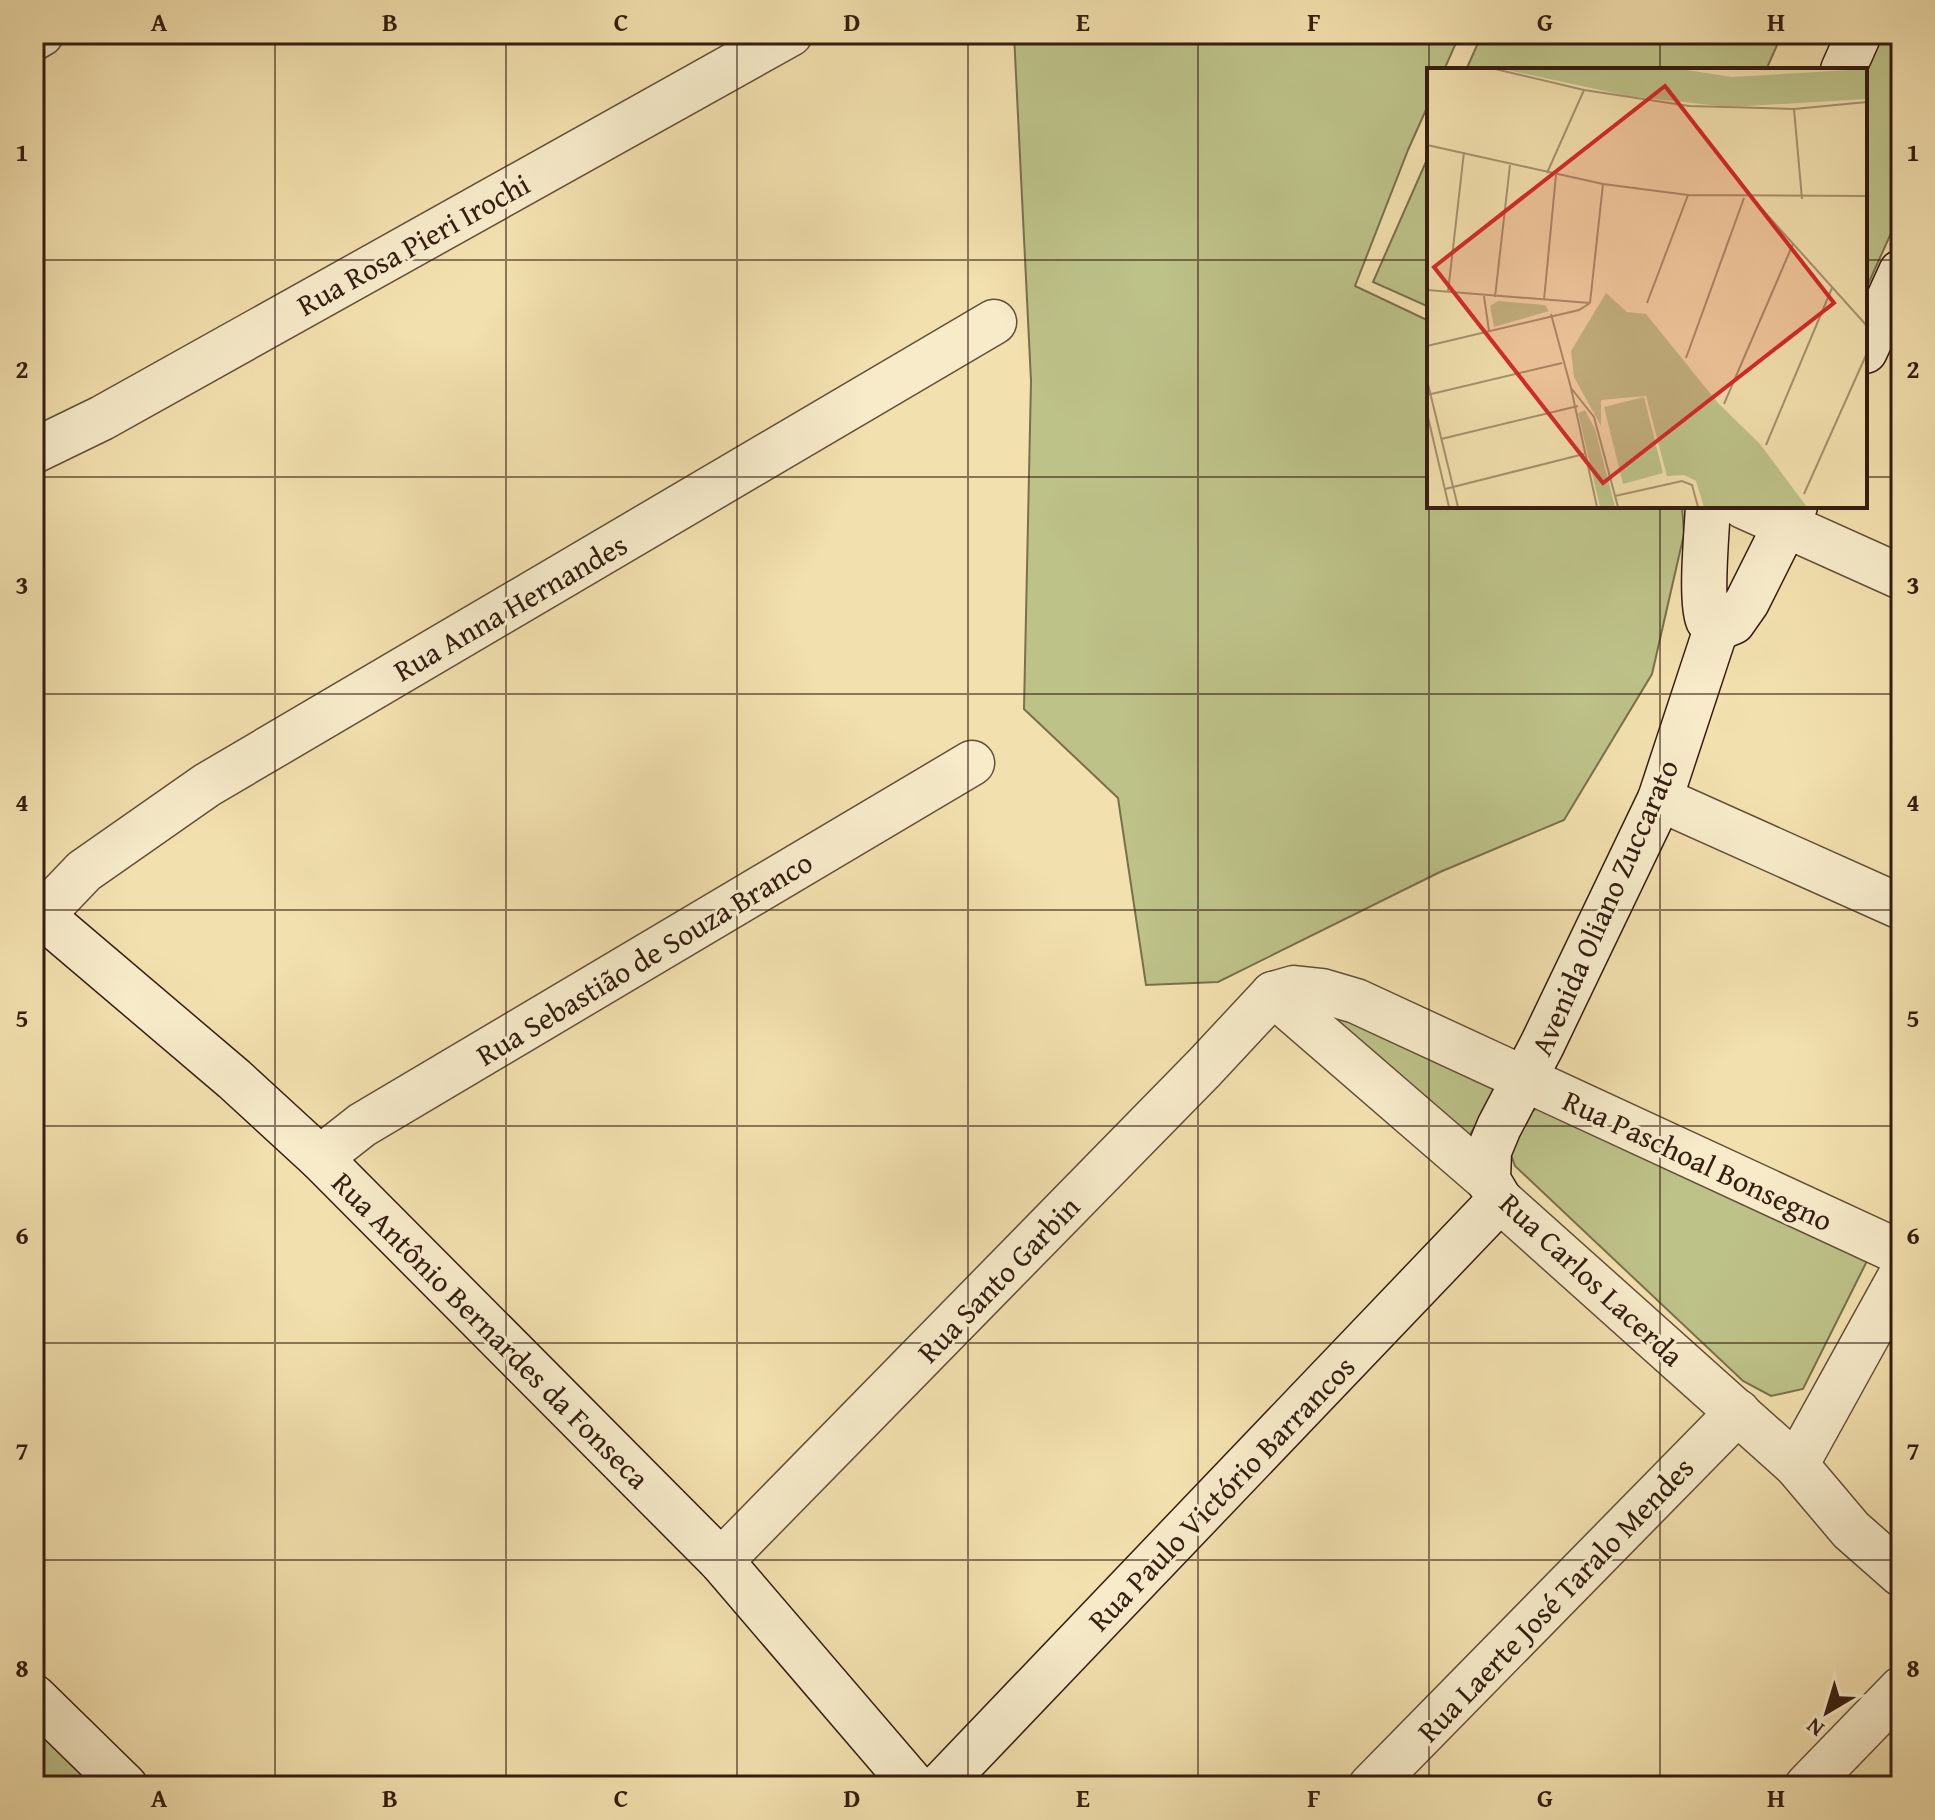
<svg xmlns="http://www.w3.org/2000/svg" width="1935" height="1820" font-family="'Gentium Book Plus',serif">
<style>
.green{fill:#bdc289;stroke:#79704c;stroke-width:2}
.lines{fill:none;stroke-linecap:round;stroke-linejoin:round}
.street-casing{stroke:#644e38;stroke-width:47}
.secondary-casing{stroke:#351d10;stroke-width:47}
.street{stroke:#f7ebca;stroke-width:44}
.secondary{stroke:#f7ebca;stroke-width:44}
.grid{fill:none;stroke:#351d10;stroke-width:2;stroke-opacity:0.55}
.labels{text-anchor:middle;dominant-baseline:central;stroke-width:6;stroke-linejoin:round;paint-order:stroke}
.street-label{font-size:30px;fill:#351d10;stroke:#f7ebca}
.inset-road{fill:none;stroke:#a6926f;stroke-width:2}
.view{fill:#d62828;fill-opacity:0.15;stroke:#d62828;stroke-width:4}
.inset-edge{fill:none;stroke:#351d10;stroke-width:4}
.neatline{fill:none;stroke:#351d10;stroke-width:3}
.grid-label{font-size:26px;text-anchor:middle;font-weight:bold;fill:#351d10}
</style>
<rect width="100%" height="100%" fill="#f2e0ae"/>
<filter id="stains"><feTurbulence type="fractalNoise" baseFrequency=".0025" numOctaves="4"/><feColorMatrix values="0 0 0 0 .2 0 0 0 0 .09 0 0 0 0 .02 0 0 0 .5 -.17"/></filter>
<radialGradient id="worn" r=".72"><stop offset=".6" stop-color="#630" stop-opacity="0"/><stop offset="1" stop-color="#630" stop-opacity=".3"/></radialGradient>
<g class="green">
<path d="M1014,34h446l-16,36h-15v33l-21,47 -53,136 74,35v185h253l2,28 -32,140 -88,146 -124,52 -222,110 -72,3 -28,-187 -94,-89 7,-328z"/>
<path d="M1482,34h300l-16,36h-300z"/>
<path d="M1881,34h20v177l-36,80 -1,-221z"/>
<path d="M1429,155v152l-56,-25z"/>
<path d="M1297,997l210,79 -45,71z"/>
<path d="M1542,1106l326,153 -65,130 -32,7 -28,-15 -228,-215 -9,-25 10,-22z"/>
<path d="M34,1719l66,67h-66z"/>
</g>
<g class="lines">
<g class="street-casing">
<g id="street">
<path d="M34,38l7,-4"/>
<path d="M34,451l68,-33 688,-384"/>
<path d="M1743,506l158,71"/>
<path d="M1660,799l241,108"/>
<path d="M42,915l42,-44 123,-86 787,-463"/>
<path d="M1273,994l215,186"/>
<path d="M320,1158l42,-33 610,-362"/>
<path d="M1500,1200l296,265 55,65 50,44"/>
<path d="M1796,1465l105,-190"/>
<path d="M721,1561l483,-493 69,-74 21,-6 28,3 34,10 545,252"/>
<path d="M1371,1786l367,-374"/>
<path d="M1807,1786l94,-97"/>
</g>
</g>
<g class="secondary-casing">
<g id="secondary">
<path d="M1843,70l16,-36"/>
<path d="M1865,351l36,-79"/>
<path d="M1708,506c-1,24 -8,95 0,114 2,3 6,7 8,9l17,-7 14,-20 48,-96"/>
<path d="M34,909l200,170 86,79 401,403 193,225"/>
<path d="M34,1697l91,89"/>
<path d="M940,1786l560,-586 -12,-20 1,-29 10,-24 43,-82 118,-246 56,-170"/>
</g>
</g>
<use href="#street" class="street"/>
<use href="#secondary" class="secondary"/>
</g>
<path class="grid" d="M275,34v1752M506,34v1752M737,34v1752M968,34v1752M1198,34v1752M1429,34v36M1660,34v36M34,260h1395M1865,260h36M34,477h1395M1865,477h36M1429,506v1280M1660,506v1280M34,694h1867M34,910h1867M34,1126h1867M34,1343h1867M34,1560h1867"/>
<g class="labels">
<g class="street-label">
<text transform="translate(413 244) rotate(-29)">Rua Rosa Pieri Irochi</text>
<text transform="translate(510 607) rotate(-30)">Rua Anna Hernandes</text>
<text transform="translate(1604 907) rotate(-66)">Avenida Oliano Zuccarato</text>
<text transform="translate(644 958) rotate(-31)">Rua Sebastião de Souza Branco</text>
<text transform="translate(1698 1160) rotate(25)">Rua Paschoal Bonsegno</text>
<text transform="translate(998 1279) rotate(-46)">Rua Santo Garbin</text>
<text transform="translate(1592 1279) rotate(43)">Rua Carlos Lacerda</text>
<text transform="translate(491 1330) rotate(45)">Rua Antônio Bernardes da Fonseca</text>
<text transform="translate(1221 1493) rotate(-46)">Rua Paulo Victório Barrancos</text>
<text transform="translate(1555 1599) rotate(-46)">Rua Laerte José Taralo Mendes</text>
</g>
</g>
<g transform="translate(1427 68)">
<rect width="440" height="440" fill="#f2e0ae"/>
<path d="M76,1h177l52,8 135,-8v30l-138,8 -101,-11zM179,225l21,19 19,2 72,89 42,41 47,63h-103l-8,-26 -12,-6 -17,1 -21,-80 -45,4v26l-27,-49 -3,-26zM71,233l47,4 4,6 -55,16 -4,-21zM217,329l19,76 -40,11 -19,-77zM158,342l10,19 20,78h-15l-22,-94z" fill="#bdc289"/>
<path class="inset-road" d="M68,1l89,21 105,16 105,3 73,-7M367,41l8,90M0,77l176,39 85,11 179,1M120,105l37,-83M325,130l115,128M0,222l163,13M21,224l16,-140M57,228l5,35M68,229l15,-132M117,232l12,-125M163,235l13,-119M220,235l41,-108M124,246l20,74M0,278l152,-36 11,-7M259,290l58,-160M0,312l31,127M0,327l135,-32M297,336l69,-160M0,345l22,94M14,371l137,-33M339,377l66,-157M18,421l139,-35M377,426l63,-141M188,428l67,-15 10,4 6,22M170,439l-26,-119 23,29 24,90"/>
<path class="view" d="M238,18l169,217 -231,180 -169,-216z"/>
<rect width="440" height="440" class="inset-edge"/>
</g>
<rect width="1935" height="1820" fill="none" stroke="#f2e0ae" stroke-width="88"/>
<g transform="translate(1827 1712) rotate(218)" stroke="#f7ebca" stroke-width="6" paint-order="stroke">
<path d="M0-6L14 30L0 20L-14 30Z" fill="#351d10"/>
<text y="-12" font-size="22" font-weight="bold" text-anchor="middle" fill="#351d10">N</text>
</g>
<rect x="44" y="44" width="1847" height="1732" class="neatline"/>
<g class="grid-label">
<text x="159" y="31">A</text>
<text x="390" y="31">B</text>
<text x="621" y="31">C</text>
<text x="852" y="31">D</text>
<text x="1083" y="31">E</text>
<text x="1314" y="31">F</text>
<text x="1545" y="31">G</text>
<text x="1776" y="31">H</text>
<text x="22" y="161">1</text>
<text x="1913" y="161">1</text>
<text x="22" y="378">2</text>
<text x="1913" y="378">2</text>
<text x="22" y="594">3</text>
<text x="1913" y="594">3</text>
<text x="22" y="811">4</text>
<text x="1913" y="811">4</text>
<text x="22" y="1027">5</text>
<text x="1913" y="1027">5</text>
<text x="22" y="1244">6</text>
<text x="1913" y="1244">6</text>
<text x="22" y="1460">7</text>
<text x="1913" y="1460">7</text>
<text x="22" y="1677">8</text>
<text x="1913" y="1677">8</text>
<text x="159" y="1807">A</text>
<text x="390" y="1807">B</text>
<text x="621" y="1807">C</text>
<text x="852" y="1807">D</text>
<text x="1083" y="1807">E</text>
<text x="1314" y="1807">F</text>
<text x="1545" y="1807">G</text>
<text x="1776" y="1807">H</text>
</g>
<rect width="100%" height="100%" filter="url(#stains)"/>
<rect width="100%" height="100%" fill="url(#worn)"/>
</svg>
